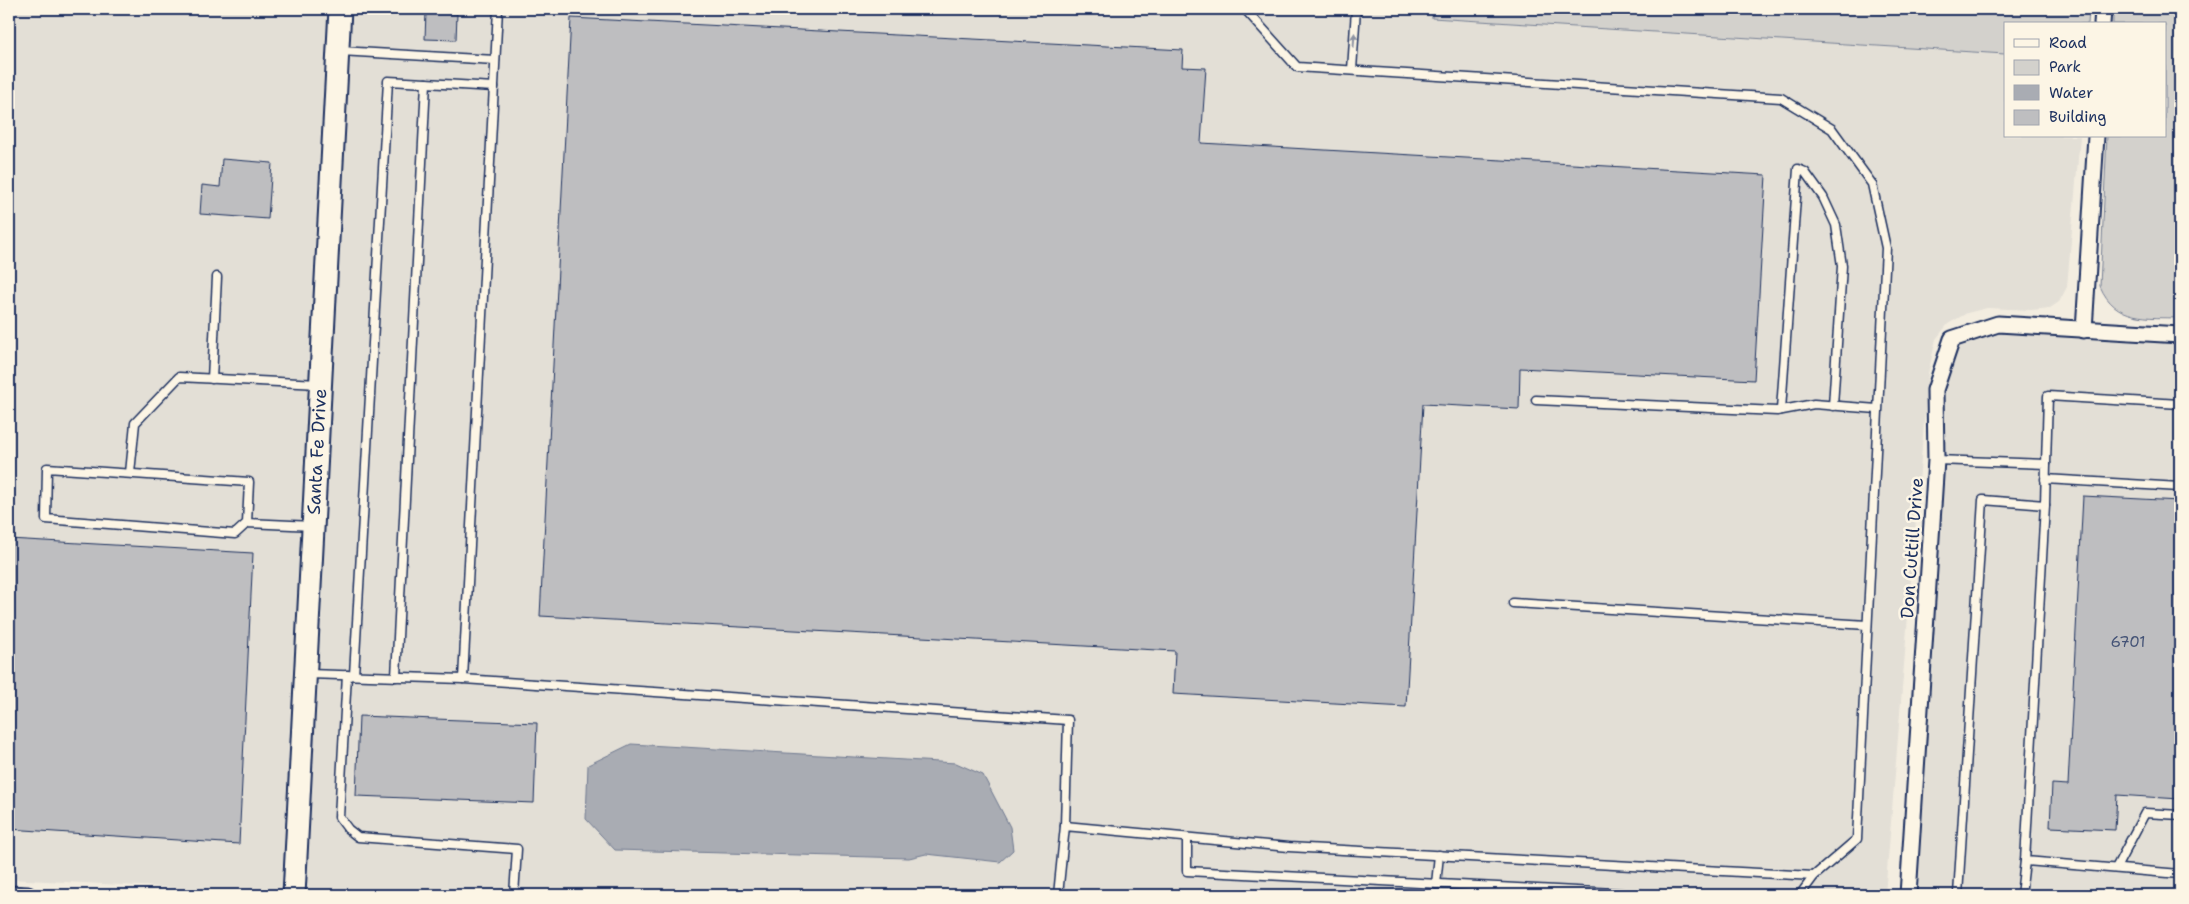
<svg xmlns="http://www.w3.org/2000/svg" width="2189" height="904" font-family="'Shantell Sans',sans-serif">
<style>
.built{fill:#e3dfd6}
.green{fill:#d3d1cc;stroke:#778095}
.water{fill:#a9acb3;stroke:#707a91}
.building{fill:#bebec0;stroke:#1b2f5e}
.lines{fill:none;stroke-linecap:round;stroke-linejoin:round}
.lane-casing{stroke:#1b2f5e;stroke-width:11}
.street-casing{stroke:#1b2f5e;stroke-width:19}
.secondary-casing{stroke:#1b2f5e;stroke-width:25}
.lane{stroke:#fcf5e5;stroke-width:8}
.street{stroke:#fcf5e5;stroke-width:15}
.secondary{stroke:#fcf5e5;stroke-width:21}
.rail{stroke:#1b2f5e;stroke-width:4}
.oneway{fill:#8c92a2}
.labels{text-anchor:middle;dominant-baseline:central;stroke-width:5;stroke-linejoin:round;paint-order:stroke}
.number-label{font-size:15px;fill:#445376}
.street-label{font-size:18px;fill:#1b2f5e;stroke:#fcf5e5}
</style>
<rect width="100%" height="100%" fill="#f3ede0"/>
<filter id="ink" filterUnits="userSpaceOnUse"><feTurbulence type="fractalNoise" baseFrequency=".02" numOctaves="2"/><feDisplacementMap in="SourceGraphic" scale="10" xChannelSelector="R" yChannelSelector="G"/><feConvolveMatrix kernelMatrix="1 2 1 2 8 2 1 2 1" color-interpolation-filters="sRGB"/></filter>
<g filter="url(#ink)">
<g class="built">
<path d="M9,9h1423v9l573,36v82h75l-13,151 -8,15 -9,6 -19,2 -44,-2 -20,5 -19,11 -12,15 -8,35 -43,521h-1574l-302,-16z"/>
<path d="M2002,331l178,10v554h-268l28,-501 19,-51z"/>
</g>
<g class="green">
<path d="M1432,9h657l-1,15h-83v30l-573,-36z"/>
<path d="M2113,9h67v309c-32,-1 -65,4 -80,-32l7,-150h58v-112h-52z"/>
</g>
<path class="water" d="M631,744l325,19 27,12 27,52 3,23 -13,12 -74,-8 -17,4 -294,-8 -29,-31 2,-54z"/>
<g class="building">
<path d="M426,12l31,2 -1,26 -31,-1z"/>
<path d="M571,18l612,32 -1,17 24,1 -5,75 565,32 -12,205 -234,-12 -1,41 -96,-5 -17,303 -233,-13 2,-43 -635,-35z"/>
<path d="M222,159l50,4 -4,56 -68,-5 2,-29 18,2z"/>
<path d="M2083,496l97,5v298l-63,-4 -2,35 -65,-3 2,-43 16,1z"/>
<path d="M9,539l244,14 -14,291 -230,-15z"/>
<path d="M359,716l178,7 -3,80 -178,-7z"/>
</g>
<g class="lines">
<g class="lane-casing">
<g id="lane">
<path d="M340,51l155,9"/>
<path d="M1352,70l4,-61"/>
<path d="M212,379l5,-102"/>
<path d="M1536,400l241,11 37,-7 63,5"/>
<path d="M1781,410l17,-241 7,3 18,25 13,28 6,41 -9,140"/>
<path d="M1936,460l110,4 -1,41 -62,-5 -25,395"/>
<path d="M2046,464l2,-68 132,8"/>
<path d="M130,473l5,-50 44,-46 140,7"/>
<path d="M2045,479l135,8"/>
<path d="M2045,505l-20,356 155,13"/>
<path d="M247,523l-12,11 -189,-15 1,-51 202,14 -2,41 66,3"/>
<path d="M1513,603l354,22"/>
<path d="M308,674l155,5 35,-670"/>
<path d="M347,675l-8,142 9,12 10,8 159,12 -3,46"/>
<path d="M354,675l34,-594 38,2"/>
<path d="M396,677l30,-594 68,4"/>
<path d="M463,679l605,41 -3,106"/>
<path d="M1187,838v33l467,24"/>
<path d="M2116,868l29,-55 35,2"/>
<path d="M1436,884l3,-29"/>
<path d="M1058,895l7,-69 224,21 525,29 43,-37 29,-591 -14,-64 -40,-55 -51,-31 -484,-31 -52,-58"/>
<path d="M1800,895l14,-19"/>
<path d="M2021,895l4,-34"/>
</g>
</g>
<g class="street-casing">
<g id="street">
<path d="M2102,24l1,-15"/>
<path d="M2084,330l12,-194"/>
<path d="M9,894l19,1"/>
<path d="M1908,895l28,-435 -1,-70 17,-51 46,-15 182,11"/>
</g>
</g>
<g class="secondary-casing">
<g id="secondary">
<path id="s1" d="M294,895l46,-886"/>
</g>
</g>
<use href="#lane" class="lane"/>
<use href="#street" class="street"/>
<use href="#secondary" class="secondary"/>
<path class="rail" d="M9,12l4,-3"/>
</g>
<defs><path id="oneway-solid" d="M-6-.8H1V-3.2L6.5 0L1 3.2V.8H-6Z" transform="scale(1.25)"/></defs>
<use class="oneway" href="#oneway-solid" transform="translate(1354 40) rotate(-86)"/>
</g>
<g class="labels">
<g class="number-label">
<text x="2128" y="642">6701</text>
</g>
<g class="street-label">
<text stroke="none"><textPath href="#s1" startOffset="444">Santa Fe Drive</textPath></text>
<text transform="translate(1912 548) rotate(-86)">Don Cuttill Drive</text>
</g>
</g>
<rect width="2189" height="904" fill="none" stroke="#fcf5e5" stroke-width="30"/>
<rect x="15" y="15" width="2159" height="874" fill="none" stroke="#1b2f5e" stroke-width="2" filter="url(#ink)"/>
<rect x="2004" y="22" width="162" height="115" fill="#fcf5e5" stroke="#a2a6af"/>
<rect x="2014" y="39" width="25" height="8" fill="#fcf5e5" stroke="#a2a6af"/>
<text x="2049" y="48" font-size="15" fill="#1b2f5e">Road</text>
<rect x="2014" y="60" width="25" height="15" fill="#d3d1cc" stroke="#a2a6af"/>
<text x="2049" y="72" font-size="15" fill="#1b2f5e">Park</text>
<rect x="2014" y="85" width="25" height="15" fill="#a9acb3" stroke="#a2a6af"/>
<text x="2049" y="98" font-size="15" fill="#1b2f5e">Water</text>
<rect x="2014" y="110" width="25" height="15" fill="#bebec0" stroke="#a2a6af"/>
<text x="2049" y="122" font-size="15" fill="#1b2f5e">Building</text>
</svg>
